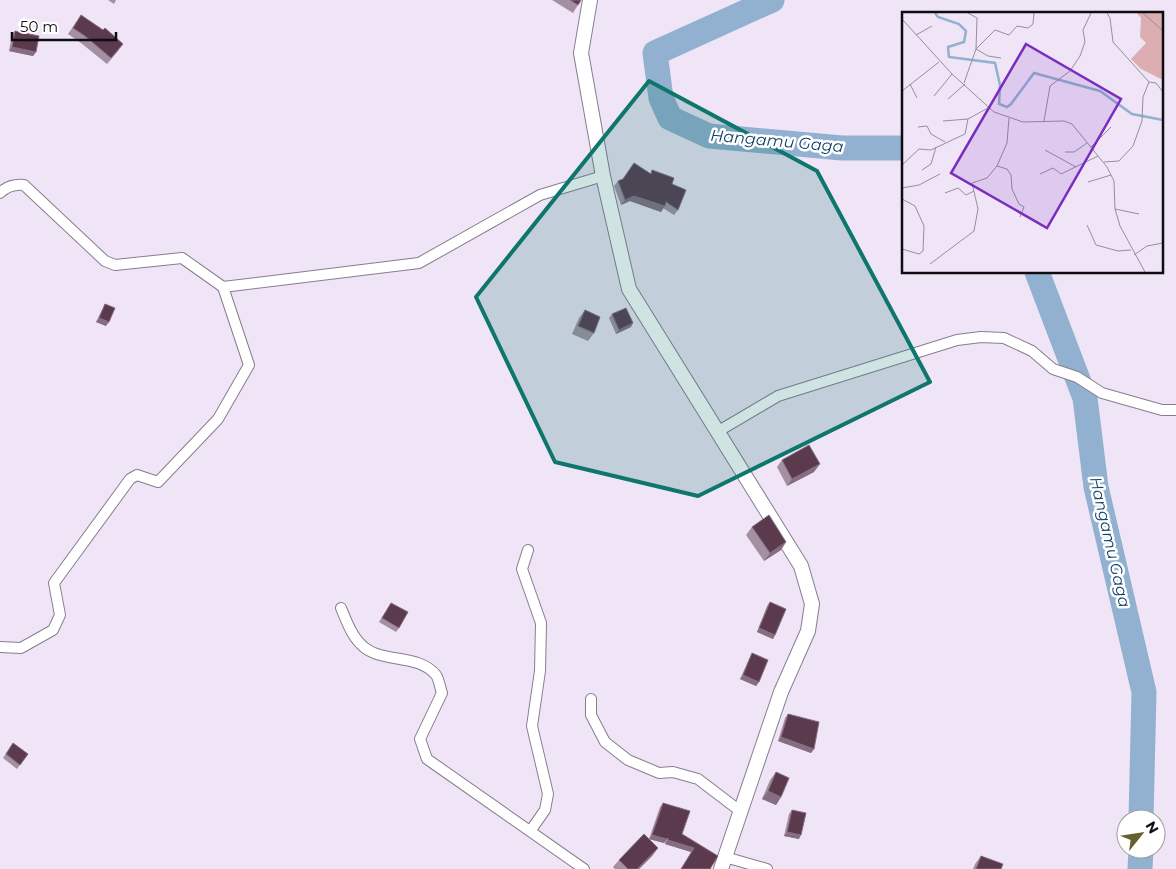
<svg xmlns="http://www.w3.org/2000/svg" width="1176" height="869" font-family="Montserrat,sans-serif">
<style>
.lines{fill:none;stroke-linecap:round;stroke-linejoin:round}
.river{stroke:#92b0cf;stroke-width:25}
.minor-casing{stroke:#877e8d;stroke-width:12}
.tertiary-casing{stroke:#877e8d;stroke-width:16}
.minor{stroke:#fff;stroke-width:10}
.tertiary{stroke:#fff;stroke-width:14}
.wall{fill:#a590a2}
.shaded-wall{fill:#876d81}
.building{fill:#5b3a4e;stroke:#876d81}
.marked{fill:#0f766e;fill-opacity:0.2;stroke:#0f766e;stroke-width:4;stroke-linejoin:round}
.labels{text-anchor:middle;dominant-baseline:central;stroke-width:5;stroke-linejoin:round;paint-order:stroke}
.water-label{font-size:16px;font-style:italic;fill:#14416a;stroke:#fff}
.inset-river{fill:none;stroke:#92b0cf;stroke-width:2.5}
.inset-road{fill:none;stroke:#958e9b;stroke-width:1}
.view{fill:#7b2cbf;fill-opacity:0.15;stroke:#7b2cbf;stroke-width:2.5}
.inset-edge{fill:none;stroke:#0f0c12;stroke-width:2.5}
</style>
<rect width="100%" height="100%" fill="#efe5f7"/>
<g class="lines">
<g class="river">
<path d="M772,0l-117,53 6,45 9,20 39,18 133,12h62"/>
<path d="M1037,272l48,126 11,89 48,205 -3,127"/>
<path d="M1140,869l1,-20"/>
</g>
<g class="minor-casing">
<g id="minor">
<path d="M0,193c7,-7 14,-9 24,-8l81,76 10,4 67,-7 41,29 196,-24 121,-68 63,-19"/>
<path d="M717,432l61,-36 179,-56 24,-3 23,1 28,13 21,18 24,8 25,16 60,17h14"/>
<path d="M528,550l-6,19 19,54 -1,48 -8,55 16,68 -3,16 -14,20"/>
<path d="M341,608c6,14 11,30 24,40 20,15 54,6 71,27 3,4 4,13 6,18l-22,46 7,20 157,110"/>
<path d="M0,647l21,1 32,-18 7,-15 -6,-32 76,-104 7,-4 21,7 60,-63 31,-54 -26,-78"/>
<path d="M591,699v16l14,27 23,18 31,13 14,-1 25,7 42,32"/>
<path d="M725,857l42,12"/>
</g>
</g>
<g class="tertiary-casing">
<path id="tertiary" d="M590,0l-9,53 22,123 26,113 172,277 11,38 -4,27 -27,61 -60,177"/>
</g>
<use href="#minor" class="minor"/>
<use href="#tertiary" class="tertiary"/>
</g>
<g class="wall">
<path d="M108,0h8l-2,4z"/>
<path d="M552,0h29l-8,13z"/>
<path d="M81,15l38,35 -12,14 -26,-21 -13,-9z"/>
<path d="M15,31l21,21 -3,4 -24,-5 3,-17z"/>
<path d="M652,170l20,14 6,26 -4,5 -11,-7 -2,4 -31,-11 -9,4 -7,-19 4,-5 32,-7z"/>
<path d="M105,304l1,22 -10,-4z"/>
<path d="M585,310l9,23 -6,8 -16,-7 7,-16z"/>
<path d="M612,314l19,13 -15,7 -7,-16z"/>
<path d="M782,460l32,12 -27,14 -10,-19z"/>
<path d="M752,527l34,15 -5,8 -17,11 -18,-26z"/>
<path d="M770,602l5,33 -2,4 -16,-7 10,-26z"/>
<path d="M391,603l8,25 -3,4 -17,-10z"/>
<path d="M752,653l7,29 -3,4 -16,-7 10,-22z"/>
<path d="M788,714l26,35 -3,4 -33,-12 7,-23z"/>
<path d="M13,743l15,11 -11,15 -14,-11z"/>
<path d="M776,772l5,25 -5,8 -14,-6 8,-19z"/>
<path d="M663,803l19,31 9,18 -26,-8v-2l-1,1 -15,-4 11,-32z"/>
<path d="M792,810l7,29 -15,-3 5,-22z"/>
<path d="M658,848l-6,8 -13,13h-24l-2,-2 6,-7z"/>
<path d="M981,856l20,13h-28l2,-5z"/>
</g>
<g class="shaded-wall">
<path d="M12,47l24,5 -3,4 -24,-5z"/>
<path d="M634,196l31,10 -4,6 -31,-11 -9,4 4,-5z"/>
<path d="M99,318l10,4 -3,4 -10,-4z"/>
<path d="M633,323l-2,4 -15,7 3,-4z"/>
<path d="M820,464l-6,8 -27,14 5,-7z"/>
<path d="M786,542l-5,8 -17,11 6,-8z"/>
<path d="M759,628l16,7 -2,4 -16,-7z"/>
<path d="M743,675l16,7 -3,4 -16,-7z"/>
<path d="M781,737l33,12 -3,4 -33,-12z"/>
<path d="M768,791l13,6 -5,8 -14,-6z"/>
<path d="M787,832l14,3 -2,4 -15,-3z"/>
<path d="M652,835l15,4 -3,4 -15,-4z"/>
<path d="M668,840l26,8 -3,4 -26,-8z"/>
<path d="M658,848l-6,8 -13,13h-2z"/>
</g>
<g class="building">
<path d="M570,0h11l-3,5z"/>
<path d="M81,15l22,15 2,-2 18,16 -12,14 -26,-22 -12,-8z"/>
<path d="M15,31l24,5 -3,16 -24,-5z"/>
<path d="M634,163l17,11 1,-4 22,8 -2,6 14,6 -8,20 -12,-8 -1,4 -31,-10 -9,4 -7,-19 5,-2z"/>
<path d="M105,304l10,4 -6,14 -10,-4z"/>
<path d="M626,308l7,15 -14,7 -7,-16z"/>
<path d="M585,310l15,7 -6,16 -16,-7z"/>
<path d="M809,445l11,19 -28,15 -10,-19z"/>
<path d="M769,515l17,27 -16,11 -18,-26z"/>
<path d="M770,602l16,7 -11,26 -16,-7z"/>
<path d="M391,603l17,9 -9,16 -17,-10z"/>
<path d="M752,653l16,7 -9,22 -16,-7z"/>
<path d="M788,714l31,8 -5,27 -33,-12z"/>
<path d="M13,743l15,11 -8,11 -14,-11z"/>
<path d="M776,772l13,6 -8,19 -13,-6z"/>
<path d="M663,803l27,8 -8,23 36,22 -8,13h-29l13,-21 -26,-8v-2l-1,1 -15,-4z"/>
<path d="M792,810l14,3 -5,22 -14,-3z"/>
<path d="M644,834l14,14 -21,21h-9l-9,-9z"/>
<path d="M981,856l22,8 -2,5h-25z"/>
</g>
<path class="marked" d="M649,81l168,90 113,211 -232,114 -143,-34 -79,-165z"/>
<g class="labels">
<g class="water-label">
<text transform="translate(777 141) rotate(5)">Hangamu Gaga</text>
<text transform="translate(1110 542) rotate(77)">Hangamu Gaga</text>
</g>
</g>
<g transform="translate(902 12)">
<rect width="261" height="261" fill="#efe5f7"/>
<path d="M235,1h26v67l-22,-11 -10,-10 15,-16 -6,-6 1,-19z" fill="#ddaeb1"/>
<path class="inset-river" d="M33,1l3,4 21,7 7,7 -2,11 -16,5 1,10 46,6 5,22 -1,19 8,3 4,-3 23,-31 66,18 32,23 31,6"/>
<path class="inset-road" d="M66,1l9,5 -1,31 12,7 13,2M241,1l20,18M0,7l50,55 42,38 29,10 41,-1 8,3 35,43 7,14 1,28 5,17 25,46M14,23l16,-9M247,70l7,1 7,9M62,71l12,-34 19,-19 14,5 8,-9 11,2 5,-4 1,-11M8,72l7,14M0,79l37,-29M32,84l18,-22M46,87l17,-15M41,109l25,-2M142,109l6,-35 20,-15 10,-15 5,-14 -2,-12 8,-17M16,115l9,-1 4,8 14,8M189,135l20,-20M143,138l31,17M163,140h9l13,-9M202,150l15,-1 14,-15 9,-25 1,-24 6,-15 -36,-40 -3,-24 -3,-5M0,153l17,-16 12,1 34,-16 3,-15 20,-11M95,154l10,3 4,6 1,14 7,15 5,3 -4,10M20,158l9,-6 5,-17M138,162l13,-6 8,6 37,-18M186,170l23,-7M0,176l17,-3 21,-11M43,181l13,-5 8,7 8,-4M0,187l13,7 9,20 -1,25 -4,3M213,197l24,5M185,213l9,20 22,6 13,-1M0,237l17,5M232,243l13,-9 16,-3M28,252l44,-33 4,-22 -6,-26 15,-5 10,-12 10,-23 2,-25"/>
<path class="view" d="M124,32l95,55 -74,129 -96,-55z"/>
<rect width="261" height="261" class="inset-edge"/>
</g>
<g transform="translate(1141 834) rotate(60)"><circle r="24" fill="#ffffff" stroke="#9f9ea0"/>
<path d="M0-4L9 19L0 12L-9 19Z" fill="#64612e"/>
<text y="-8" font-size="14" font-weight="bold" text-anchor="middle" fill="#0f0c12">N</text>
</g>
<path d="M12 32v8h104v-8" fill="none" stroke="#0f0c12" stroke-width="2.5"/>
<text x="20" y="32" font-size="15" fill="#0f0c12" stroke="#ffffff" stroke-width="4" paint-order="stroke">50 m</text>
</svg>
